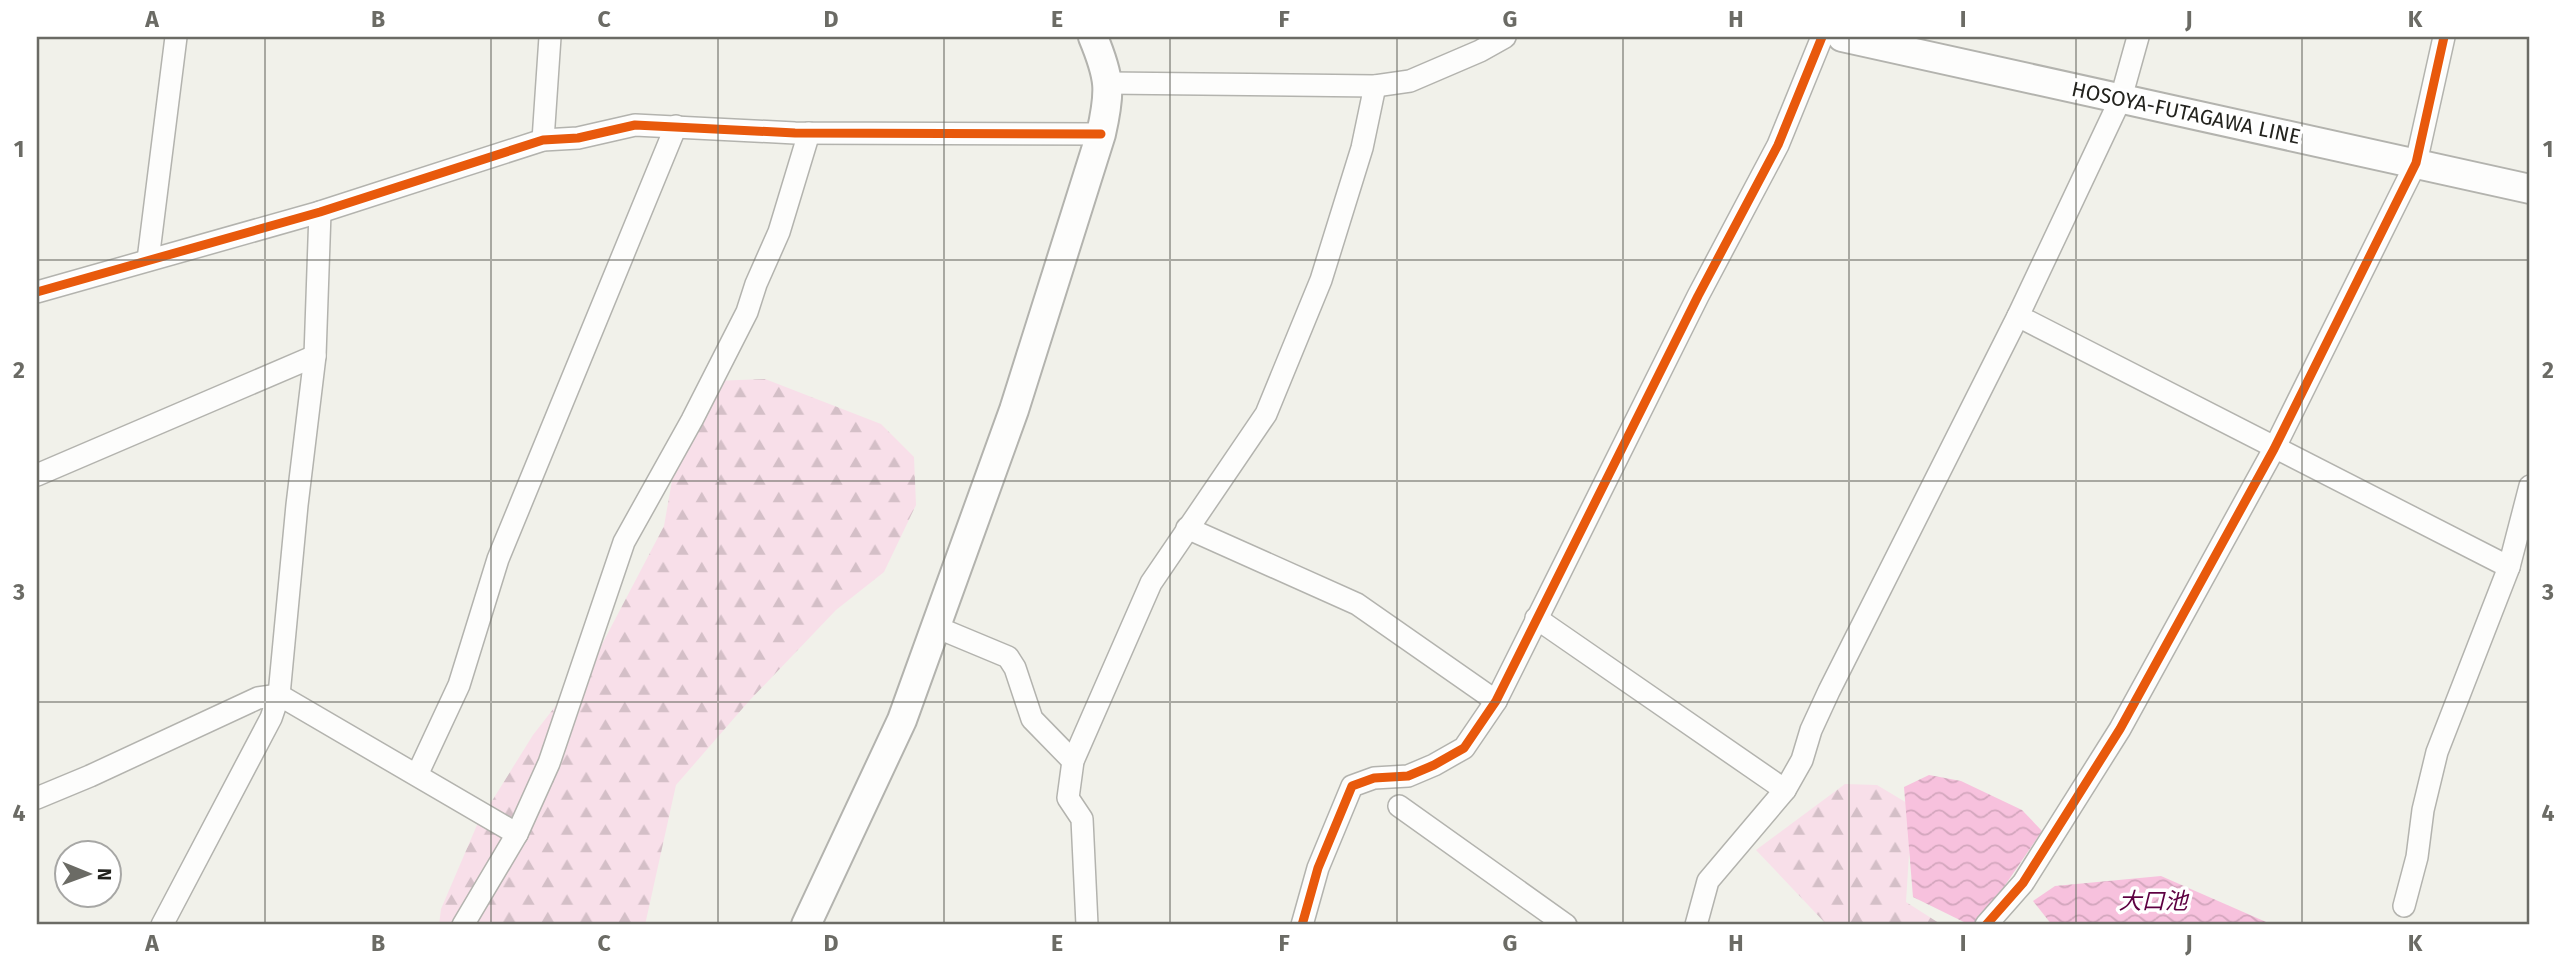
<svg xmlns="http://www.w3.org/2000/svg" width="2567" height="962" font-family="'Fira Sans','Noto Sans JP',sans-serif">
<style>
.forest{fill:url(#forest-firs)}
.water{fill:url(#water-waves)}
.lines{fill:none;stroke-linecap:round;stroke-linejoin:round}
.street-casing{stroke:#b3b3ae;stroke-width:24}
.secondary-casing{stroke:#b3b3ae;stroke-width:32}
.street{stroke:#fdfdfc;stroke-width:21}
.secondary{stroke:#fdfdfc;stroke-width:28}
.cycleway-casing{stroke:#fff;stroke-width:13}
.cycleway{stroke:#e8590c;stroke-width:9}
.grid{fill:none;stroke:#6b6b65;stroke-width:2;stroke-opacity:0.55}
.labels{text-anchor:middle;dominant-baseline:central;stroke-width:7;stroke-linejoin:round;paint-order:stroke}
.street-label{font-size:21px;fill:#23231e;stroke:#fff}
.water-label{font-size:23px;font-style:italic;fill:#5e0042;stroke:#fff}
.neatline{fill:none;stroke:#6b6b65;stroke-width:2.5}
.grid-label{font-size:23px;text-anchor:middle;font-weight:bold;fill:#6b6b65}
</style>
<defs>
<pattern id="forest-firs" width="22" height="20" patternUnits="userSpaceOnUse" patternTransform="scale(1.75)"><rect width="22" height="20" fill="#f8dfe9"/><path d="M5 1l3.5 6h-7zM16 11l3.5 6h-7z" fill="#d4bfc7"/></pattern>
<pattern id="water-waves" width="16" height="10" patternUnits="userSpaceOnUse" patternTransform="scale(1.75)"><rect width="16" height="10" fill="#f7c1dd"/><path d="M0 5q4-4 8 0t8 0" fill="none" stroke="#d3a6bd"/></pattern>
</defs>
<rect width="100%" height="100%" fill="#f1f1ea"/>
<g class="forest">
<path d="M765,379l116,45 33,33 2,48 -32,67 -48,38 -87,91 -73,84 -31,140h-206l2,-16 36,-84 56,-90 66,-85 65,-124 15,-85 35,-60z"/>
<path d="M1845,784l32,1 35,21 -6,96 36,23h-115l-71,-75z"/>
</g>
<g class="water">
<path d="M1929,775l32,6 61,29 20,21 -64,94h-8l-57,-28 -9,-110z"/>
<path d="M2161,876l112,49h-221l-19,-24 22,-15z"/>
</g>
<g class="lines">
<g class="street-casing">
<g id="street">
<path d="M1107,83l268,3 35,-5 70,-30 25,-14"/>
<path d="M543,140l7,-103"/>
<path d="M148,260l28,-223"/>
<path d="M37,292l283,-80 223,-72 35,-2 57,-13 160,8 306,1"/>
<path d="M2018,316l491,251"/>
<path d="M37,475l278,-119"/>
<path d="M1187,528l170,76 139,97"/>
<path d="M1536,618l249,172"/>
<path d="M936,627l72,30 7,11 17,51 41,42"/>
<path d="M417,775l42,-90 39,-126 178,-433"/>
<path d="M37,798l53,-22 168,-78 21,-3 238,139"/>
<path d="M1399,806l167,119"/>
<path d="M2404,906l13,-49 6,-47 14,-58 72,-185 21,-81"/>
<path d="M162,925l109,-207 8,-23 18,-190 18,-149 5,-144"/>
<path d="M463,925l54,-91 32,-71 75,-221 68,-122 55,-108 9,-28 23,-52 30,-99"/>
<path d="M1087,925l-5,-106 -14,-21 5,-37 78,-178 115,-169 55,-134 41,-132 13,-62"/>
<path d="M1302,925l16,-57 34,-82 22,-8 34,-2 26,-11 30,-17 32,-47 202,-405 80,-151 44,-108"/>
<path d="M1696,925l12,-44 77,-91 17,-30 9,-30 18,-39 189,-375 103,-218 17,-61"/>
<path d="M1986,925l37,-42 97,-154 154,-280 142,-286 28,-126"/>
</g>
</g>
<g class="secondary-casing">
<g id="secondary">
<path d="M1842,37l688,152"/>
<path d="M806,925l96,-205 112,-310 87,-276c10,-44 9,-56 -8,-97"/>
</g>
</g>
<use href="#street" class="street"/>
<use href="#secondary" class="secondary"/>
<g class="cycleway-casing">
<g id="cycleway">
<path d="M37,292l283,-80 223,-72 35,-2 57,-13 160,8 306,1"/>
<path d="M1302,925l16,-57 34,-82 22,-8 34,-2 26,-11 30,-17 32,-47 202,-405 80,-151 44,-108"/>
<path d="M1986,925l37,-42 97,-154 154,-280 142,-286 28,-126"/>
</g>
</g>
<use href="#cycleway" class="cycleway"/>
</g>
<path class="grid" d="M265,37v888M491,37v888M718,37v888M944,37v888M1170,37v888M1397,37v888M1623,37v888M1849,37v888M2076,37v888M2302,37v888M37,260h2493M37,481h2493M37,702h2493"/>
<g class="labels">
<g class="street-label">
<text transform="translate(2186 113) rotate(12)">HOSOYA-FUTAGAWA LINE</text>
</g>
<g class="water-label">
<text x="2153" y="901">大口池</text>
</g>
</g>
<rect width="2567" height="962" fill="none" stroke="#ffffff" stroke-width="77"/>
<g transform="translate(88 874) rotate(91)"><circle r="33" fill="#ffffff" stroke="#a7a7a5" stroke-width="2"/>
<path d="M0-5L12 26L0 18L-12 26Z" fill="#6b6b65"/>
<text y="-10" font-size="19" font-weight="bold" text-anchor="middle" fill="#23231e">N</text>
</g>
<rect x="38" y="38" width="2490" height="885" class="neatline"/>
<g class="grid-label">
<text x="152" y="27">A</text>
<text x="378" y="27">B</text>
<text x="604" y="27">C</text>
<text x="831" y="27">D</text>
<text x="1057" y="27">E</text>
<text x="1284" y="27">F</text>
<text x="1510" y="27">G</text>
<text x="1736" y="27">H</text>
<text x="1963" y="27">I</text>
<text x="2189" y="27">J</text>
<text x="2415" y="27">K</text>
<text x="19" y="157">1</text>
<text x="2548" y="157">1</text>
<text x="19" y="378">2</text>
<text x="2548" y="378">2</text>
<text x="19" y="600">3</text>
<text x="2548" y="600">3</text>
<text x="19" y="821">4</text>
<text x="2548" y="821">4</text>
<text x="152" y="951">A</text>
<text x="378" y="951">B</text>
<text x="604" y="951">C</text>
<text x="831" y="951">D</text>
<text x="1057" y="951">E</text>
<text x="1284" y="951">F</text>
<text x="1510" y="951">G</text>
<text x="1736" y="951">H</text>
<text x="1963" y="951">I</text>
<text x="2189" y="951">J</text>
<text x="2415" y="951">K</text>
</g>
</svg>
